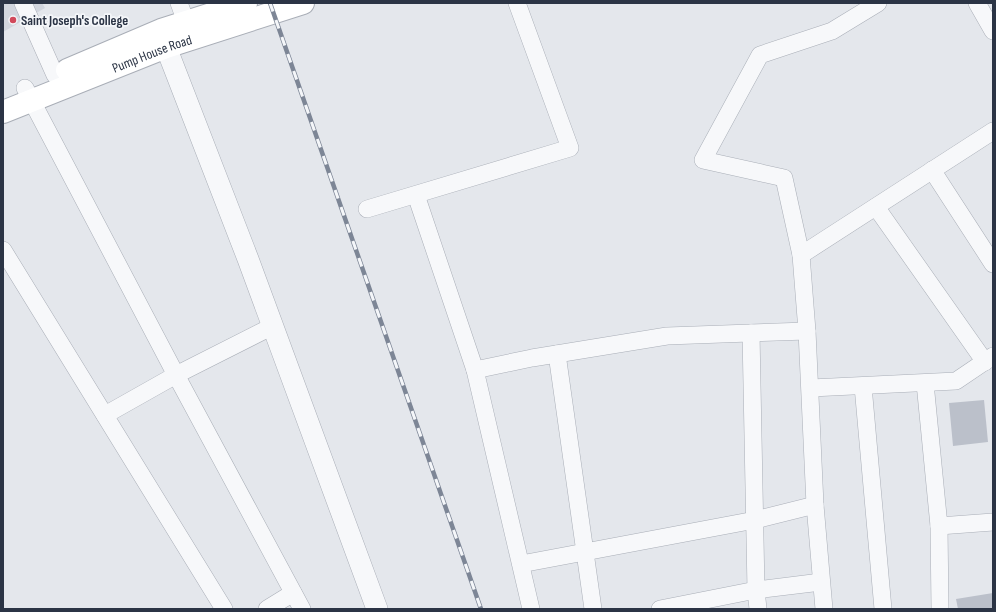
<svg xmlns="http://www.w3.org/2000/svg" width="996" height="612" font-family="'Sofia Sans Condensed',sans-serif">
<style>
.built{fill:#d2d6de}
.building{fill:#bbc0ca}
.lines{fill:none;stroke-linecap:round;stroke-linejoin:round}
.minor-casing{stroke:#a9aeb7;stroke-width:18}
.tertiary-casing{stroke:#a9aeb7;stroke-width:22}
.secondary-casing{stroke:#a9aeb7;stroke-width:24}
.minor{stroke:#f7f8fa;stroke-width:17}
.tertiary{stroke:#f7f8fa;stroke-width:21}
.secondary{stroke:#fff;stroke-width:22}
.rail-casing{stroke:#7d8696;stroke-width:4.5}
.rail{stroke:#f4f6f9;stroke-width:3;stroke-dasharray:9;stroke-linecap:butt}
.poi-dot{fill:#d1495b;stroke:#f4f6f9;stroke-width:1.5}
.labels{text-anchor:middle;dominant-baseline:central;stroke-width:3.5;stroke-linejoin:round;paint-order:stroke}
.poi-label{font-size:14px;font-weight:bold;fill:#2b3445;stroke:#f4f6f9;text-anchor:start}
.street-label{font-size:14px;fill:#2b3445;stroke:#f4f6f9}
</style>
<rect width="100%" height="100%" fill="#e4e7ec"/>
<path class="built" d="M3,3h39l3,5 -42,24z"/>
<g class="building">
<path d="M984,400l4,42 -35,4 -4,-43z"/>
<path d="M993,593v16h-35l-2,-10z"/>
</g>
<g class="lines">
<g class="minor-casing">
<g id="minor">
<path d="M23,3l32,72"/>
<path d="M179,3l7,19"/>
<path d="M977,3l16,28"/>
<path d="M25,88l151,287 126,234"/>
<path d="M932,170l61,94"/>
<path d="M416,195l59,175 57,-12 135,-22 140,-5"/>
<path d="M876,207l109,155"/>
<path d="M367,209l203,-61 -53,-145"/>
<path d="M3,250l221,359"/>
<path d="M801,255l192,-124"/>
<path d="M751,333l5,257 2,19"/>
<path d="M557,354l36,255"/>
<path d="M475,370l56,239"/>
<path d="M925,383l14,143 54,-4"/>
<path d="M863,386l20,223"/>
<path d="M811,388l145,-7 37,-25"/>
<path d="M105,415l71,-40 97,-49"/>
<path d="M939,526l1,83"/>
<path d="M521,564l234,-44 60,-15"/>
<path d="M267,609l26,-16"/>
<path d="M660,609l96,-19 65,-8"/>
<path d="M824,609l-9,-104 -8,-174 -6,-76 -17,-77 -81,-18 57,-105 72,-24 46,-28"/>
</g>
</g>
<g class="tertiary-casing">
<path id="tertiary" d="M161,31l5,16 82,212 129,350"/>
</g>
<g class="secondary-casing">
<g id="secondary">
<path d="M67,70l94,-40 85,-27"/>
<path id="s1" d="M3,112l163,-65 137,-44"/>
</g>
</g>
<use href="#minor" class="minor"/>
<use href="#tertiary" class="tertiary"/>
<use href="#secondary" class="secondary"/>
<g class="rail-casing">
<path id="rail" d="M270,3l211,606"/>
</g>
<use href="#rail" class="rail"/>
</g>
<circle class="poi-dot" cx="13" cy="20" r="4"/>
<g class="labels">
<g class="poi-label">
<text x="21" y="20">Saint Joseph's College</text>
</g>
<g class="street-label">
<text stroke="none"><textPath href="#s1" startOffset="160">Pump House Road</textPath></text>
</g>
</g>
<rect width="996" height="612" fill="none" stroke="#2b3445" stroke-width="8"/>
</svg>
